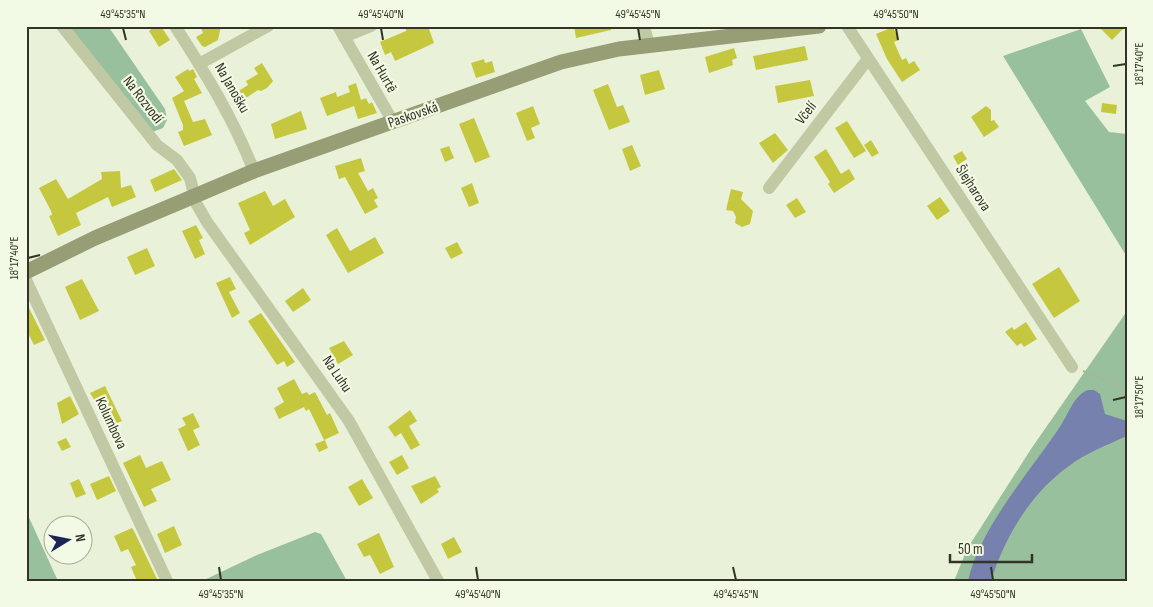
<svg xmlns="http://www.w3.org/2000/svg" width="1153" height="607" font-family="'Sofia Sans Condensed',sans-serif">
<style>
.green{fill:#98c09c}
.water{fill:#7681ae}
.building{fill:#c5c83f}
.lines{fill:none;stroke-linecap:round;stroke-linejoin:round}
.path{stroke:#adb58e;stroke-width:2;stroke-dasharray:2.5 2.5;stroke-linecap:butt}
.street{stroke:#c0c9a4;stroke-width:12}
.secondary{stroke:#979d75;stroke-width:15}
.ticks{fill:none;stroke:#333426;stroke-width:2}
.labels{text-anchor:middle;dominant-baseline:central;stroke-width:4.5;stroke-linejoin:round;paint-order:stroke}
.street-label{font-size:15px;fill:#333426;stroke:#f2f9e4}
.neatline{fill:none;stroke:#333426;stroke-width:2}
.ticks-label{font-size:12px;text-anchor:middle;fill:#333426}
</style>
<rect width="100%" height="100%" fill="#e9f1d8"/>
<g class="green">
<path d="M68,26h40l57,83 2,11 -4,8 -13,5z"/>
<path d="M1081,29l29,58 -25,14 24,31 18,2v123l-124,-201z"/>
<path d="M1127,311v270h-173l13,-32 64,-100z"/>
<path d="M26,511l32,70h-32z"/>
<path d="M315,532l6,2 26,47h-145l55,-26z"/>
</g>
<path class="water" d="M1088,390h6l6,4 5,20 22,7v15c-20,9 -41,17 -58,30 -38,27 -64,70 -78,115h-23c12,-54 63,-110 93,-156 8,-12 13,-30 27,-35z"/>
<g class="building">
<path d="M155,26h6l9,14 -11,7 -10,-16z"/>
<path d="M200,26h21l-3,14 -13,7 -3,-1 -6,-9 7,-4z"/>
<path d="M413,26h15l6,17 -39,18 -4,-9 -6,3 -5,-13 26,-11v-2z"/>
<path d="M574,26h37v4l-35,8z"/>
<path d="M1098,26h28l-14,14z"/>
<path d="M893,27l6,13 -5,2 8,18 4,-2 3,6 5,-3 6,9 -18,12 -15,-23 -11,-25z"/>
<path d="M805,46l3,14 -52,10 -3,-14z"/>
<path d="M734,48l3,10 -5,2 1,5 -24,8 -4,-16z"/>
<path d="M484,59l1,4 7,-2 3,11 -19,6 -5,-15z"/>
<path d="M262,63l11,18 -6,7 -6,3 -3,-1 -21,14 -5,-9 16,-10 -2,-4 12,-7 -4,-6z"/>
<path d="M188,69l1,2 4,-2 4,8 -3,2 8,14 -18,8 9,21 12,-3 7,16 -28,11 -6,-14 5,-2v-5l-11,-27 12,-7 -9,-14z"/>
<path d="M659,70l6,19 -20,6 -5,-20z"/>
<path d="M810,80l4,16 -36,7 -3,-17z"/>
<path d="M356,83l5,17 5,-2 3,6 3,-2 5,11 -19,6 -4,-13 -27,10 -7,-18 16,-6 1,5 13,-5 -2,-6z"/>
<path d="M608,84l9,23 6,-2 7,17 -21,8 -16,-40z"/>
<path d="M1102,103l15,2 -1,9 -15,-2z"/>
<path d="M533,106l7,18 -9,4 4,10 -8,3 -11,-28z"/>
<path d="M986,106l5,4v11l3,-1 5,7 -15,10 -13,-20z"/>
<path d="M301,111l6,18 -32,10 -4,-15z"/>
<path d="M474,118l16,39 -15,6 -16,-39z"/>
<path d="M847,121l19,30 -12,7 -19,-30z"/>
<path d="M775,133l13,17 -15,13 -14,-20z"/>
<path d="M871,140l8,13 -7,4 -8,-12z"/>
<path d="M632,145l9,21 -11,5 -8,-22z"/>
<path d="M449,146l5,12 -9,4 -5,-13z"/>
<path d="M826,149l15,25 8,-5 6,10 -21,14 -6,-9 2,-2 -16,-25z"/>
<path d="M962,151l5,8 -9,6 -5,-9z"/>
<path d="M361,158l4,13 -7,2 10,18 5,-3 5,10 -4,2 4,7 -13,7 -20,-37 -6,2 -4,-13z"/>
<path d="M174,169l8,11 -27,12 -5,-12z"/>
<path d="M120,171l1,17 10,-3 5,12 -24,10 -4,-10 -32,16 5,12 -23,11 -9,-20 3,-1 -1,-4 -12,-23 17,-9 12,20 34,-20 -1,-7z"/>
<path d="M472,183l7,20 -10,4 -8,-19z"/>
<path d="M731,189l12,3 -2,7 12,12 -3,13 -8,3 -7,-4 1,-6 -3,-6 -7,-1z"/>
<path d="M265,191l8,15 12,-7 10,18 -45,28 -6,-12 6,-3 -12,-27z"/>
<path d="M940,197l10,14 -13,9 -10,-14z"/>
<path d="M797,198l9,14 -11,6 -9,-13z"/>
<path d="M196,225l7,13 -4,2 6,14 -10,5 -13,-28z"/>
<path d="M337,228l13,23 25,-14 9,16 -36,20 -22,-38z"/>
<path d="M457,242l6,11 -12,6 -6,-11z"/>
<path d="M147,248l8,18 -20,9 -8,-18z"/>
<path d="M1059,267l21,34 -26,17 -22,-34z"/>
<path d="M230,277l6,12 -7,3 11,21 -8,5 -16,-35z"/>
<path d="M82,279l17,32 -19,9 -15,-33z"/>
<path d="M303,288l8,12 -18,12 -8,-11z"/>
<path d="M26,302l19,38 -11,5 -8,-16z"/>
<path d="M261,313l34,49 -8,5 -3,-6 -7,4 -29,-44z"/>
<path d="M1026,322l11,17 -13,8 -3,-4 -4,3 -12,-14 7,-5 2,3z"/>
<path d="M344,341l9,14 -15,9 -9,-16z"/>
<path d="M294,379l8,15 5,-2 2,3 6,-3 12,23 3,-2 9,20 -15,7 -15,-31 -3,2 -2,-4 -25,12 -5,-11 10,-6 -7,-14z"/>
<path d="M105,386l17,35 -12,5 -20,-33z"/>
<path d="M70,396l9,18 -17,10 -5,-21z"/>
<path d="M410,410l7,11 -8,5 11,19 -9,5 -10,-17 -6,4 -7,-10z"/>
<path d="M193,413l7,14 -7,3 7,15 -12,6 -10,-22 8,-4 -4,-7z"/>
<path d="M66,438l5,9 -9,4 -5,-9z"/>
<path d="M325,440l3,8 -9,4 -4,-8z"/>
<path d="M140,455l6,13 16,-7 9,19 -20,9 6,12 -13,6 -21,-44z"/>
<path d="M402,455l7,13 -12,7 -8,-13z"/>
<path d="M109,476l7,15 -19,9 -7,-16z"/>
<path d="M435,476l6,11 -4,2 2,3 -18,12 -10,-18z"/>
<path d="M79,479l7,15 -10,4 -6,-15z"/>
<path d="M362,479l11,19 -14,8 -11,-19z"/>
<path d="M174,526l8,19 -17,8 -8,-19z"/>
<path d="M132,528l2,3 24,50h-21l-6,-14 5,-2 -8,-16 -7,3 -7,-16z"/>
<path d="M379,533l15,34 -14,7 -10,-19 -6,2 -7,-13z"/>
<path d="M454,537l8,15 -14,7 -7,-15z"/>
</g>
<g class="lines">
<path class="path" d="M1083,371l35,14 9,11"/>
<g class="street">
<path d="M62,26l95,119 20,15 13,18 6,25 11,19 142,199 89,160"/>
<path d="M175,26c32,50 57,90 79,145"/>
<path d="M338,26l55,96"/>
<path d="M644,26l5,19"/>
<path d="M847,26l225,341"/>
<path d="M344,37l27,-11"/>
<path d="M199,64l69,-38"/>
<path d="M769,188l99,-129"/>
<path d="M26,280l141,301"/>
</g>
<path class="secondary" d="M26,272l69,-34 159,-67 307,-109 58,-13 200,-23"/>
</g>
<path class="ticks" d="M123,28l3,12M381,28l2,12M638,28l2,12M896,28l2,12M1113,66l13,-2M28,258l12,-3M1113,400l13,-3M219,567l2,13M476,567l2,13M733,567l3,13M991,567l2,13"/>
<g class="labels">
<g class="street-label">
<text transform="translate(382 72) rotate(60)">Na Hurtě</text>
<text transform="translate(232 88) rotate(60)">Na Janošku</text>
<text transform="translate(143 100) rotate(52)">Na Rozvodí</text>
<text transform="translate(806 113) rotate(-52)">Včelí</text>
<text transform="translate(413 115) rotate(-19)">Paskovská</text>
<text transform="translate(973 188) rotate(57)">Šlejharova</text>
<text transform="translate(337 374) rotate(56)">Na Luhu</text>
<text transform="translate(111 423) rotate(65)">Kolumbova</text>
</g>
</g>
<rect width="1153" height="607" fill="none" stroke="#f2f9e4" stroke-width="55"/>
<g transform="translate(68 540) rotate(80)"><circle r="24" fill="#f2f9e4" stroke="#a6aa98"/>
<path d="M0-4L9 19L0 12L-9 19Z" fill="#1b2456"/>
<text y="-8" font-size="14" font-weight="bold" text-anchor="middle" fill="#333426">N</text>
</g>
<path d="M950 554v8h82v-8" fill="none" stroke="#333426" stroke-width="2.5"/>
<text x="958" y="554" font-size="15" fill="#333426" stroke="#f2f9e4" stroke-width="4" paint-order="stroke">50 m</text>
<rect x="28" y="28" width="1098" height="552" class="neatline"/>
<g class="ticks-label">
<text x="123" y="18">49°45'35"N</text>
<text x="381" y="18">49°45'40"N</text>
<text x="638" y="18">49°45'45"N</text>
<text x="896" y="18">49°45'50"N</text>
<text transform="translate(1139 64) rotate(-90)" y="4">18°17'40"E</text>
<text transform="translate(14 258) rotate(-90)" y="4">18°17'40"E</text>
<text transform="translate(1139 397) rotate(-90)" y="4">18°17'50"E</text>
<text x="221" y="598">49°45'35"N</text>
<text x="478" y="598">49°45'40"N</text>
<text x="736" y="598">49°45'45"N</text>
<text x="993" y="598">49°45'50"N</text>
</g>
</svg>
